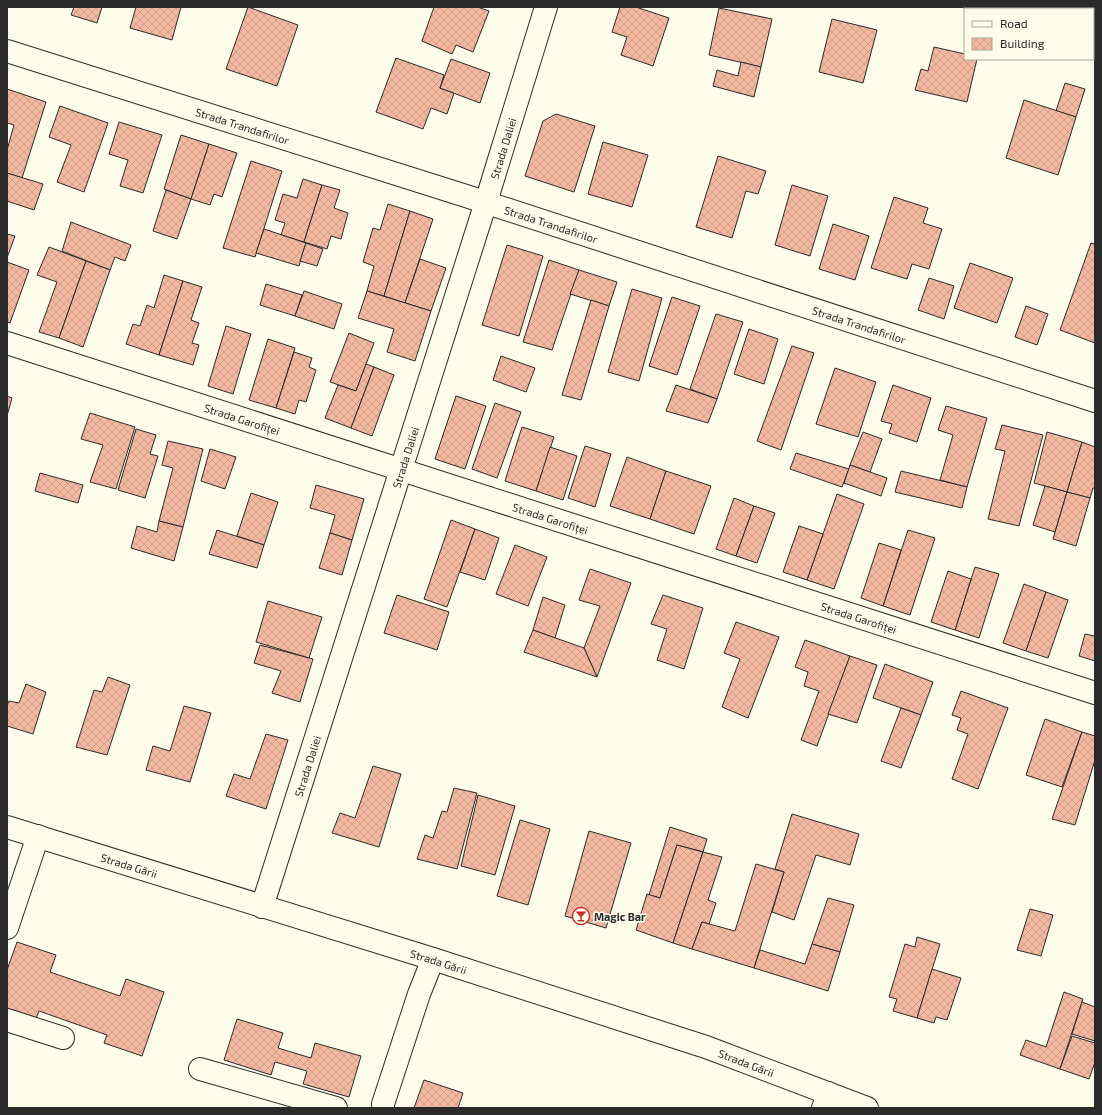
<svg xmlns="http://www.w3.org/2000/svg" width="1102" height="1115" font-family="'Exo 2',sans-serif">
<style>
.building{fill:url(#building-cross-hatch);stroke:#2b2b2b}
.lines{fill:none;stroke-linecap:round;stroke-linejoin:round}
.minor-casing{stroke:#2b2b2b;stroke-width:24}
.secondary-casing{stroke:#2b2b2b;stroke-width:24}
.minor{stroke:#fdfbea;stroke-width:22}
.secondary{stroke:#fdfbea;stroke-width:22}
.labels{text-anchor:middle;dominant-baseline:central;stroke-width:3;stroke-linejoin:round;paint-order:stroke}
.street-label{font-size:11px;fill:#2b2b2b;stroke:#fdfbea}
.poi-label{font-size:11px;font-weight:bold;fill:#2b2b2b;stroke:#fdfbea;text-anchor:start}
</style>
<defs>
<pattern id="building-cross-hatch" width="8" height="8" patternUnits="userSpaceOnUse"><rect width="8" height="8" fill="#f2b8a0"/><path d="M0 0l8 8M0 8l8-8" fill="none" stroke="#d09e8a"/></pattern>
</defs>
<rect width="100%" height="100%" fill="#fdfbea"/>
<g class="building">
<path d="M74,7h28l-5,16 -26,-8z"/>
<path d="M136,7h45l-9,33 -42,-12z"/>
<path d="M248,7l50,18 -21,61 -51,-17z"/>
<path d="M434,7h44l11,4 -16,41 -17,-7 -4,9 -30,-13z"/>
<path d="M620,7h16l33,11 -16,48 -32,-11 6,-18 -15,-5z"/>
<path d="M719,8l53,11 -11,48 -52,-12z"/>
<path d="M832,19l45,11 -14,53 -44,-11z"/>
<path d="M934,47l31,7v5h12l-10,43 -52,-12 6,-21 7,2z"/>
<path d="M396,58l48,17 -4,13 14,5 -7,21 -16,-6 -8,21 -47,-17z"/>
<path d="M451,59l39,14 -10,30 -40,-15z"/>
<path d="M741,62l20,5 -7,30 -41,-11 4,-16 21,6z"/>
<path d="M1065,83l20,6 -9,28 -20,-6z"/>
<path d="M7,89l39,13 -24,76 -15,-5v-23l7,-25 -7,-2z"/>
<path d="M1024,100l52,17 -18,58 -52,-17z"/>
<path d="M60,106l48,17 -24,69 -27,-10 14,-37 -22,-8z"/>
<path d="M556,114l39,12 -21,66 -49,-16 18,-55z"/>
<path d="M119,122l43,13 -19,58 -23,-7 8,-26 -19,-6z"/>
<path d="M181,135l28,9 -18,55 -27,-10z"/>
<path d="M603,142l45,13 -16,52 -44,-13z"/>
<path d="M209,144l28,9 -15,44 -8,-3 -4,11 -19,-6z"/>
<path d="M718,156l48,15 -8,23 -12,-3 -14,47 -36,-11z"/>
<path d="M251,161l31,10 -27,86 -32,-9z"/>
<path d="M7,173l36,11 -9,26 -27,-9z"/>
<path d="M303,179l19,6 -18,57 -23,-7 4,-12 -10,-3 8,-26 14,4z"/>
<path d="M322,185l18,5 -6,18 14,5 -7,26 -10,-3 -4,13 -23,-7z"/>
<path d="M792,185l36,11 -18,60 -35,-11z"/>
<path d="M166,190l25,9 -14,40 -24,-8z"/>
<path d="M894,197l34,11 -5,15 19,6 -13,40 -17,-5 -5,15 -36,-11z"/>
<path d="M388,204l22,7 -26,85 -17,-5 7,-25 -11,-4 10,-34 7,2z"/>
<path d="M410,211l23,8 -28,84 -21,-7z"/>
<path d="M71,222l60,23 -6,16 -10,-4 -5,13 -48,-19z"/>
<path d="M833,224l36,12 -14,44 -36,-11z"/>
<path d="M264,229l42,14 -7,23 -43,-13z"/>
<path d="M7,234l8,2 -8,22z"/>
<path d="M306,243l17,6 -6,17 -17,-5z"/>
<path d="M1091,243l4,1v99l-35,-13z"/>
<path d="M507,245l36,11 -24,80 -37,-11z"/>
<path d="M49,247l37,14 -27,77 -20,-6 18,-50 -20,-7z"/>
<path d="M420,259l26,9 -15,43 -26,-8z"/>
<path d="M549,260l30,10 -27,80 -29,-8z"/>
<path d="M86,261l24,9 -27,77 -24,-9z"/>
<path d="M7,262l22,8 -19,53 -3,-1z"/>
<path d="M970,263l43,15 -16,45 -43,-15z"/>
<path d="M579,270l38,12 -8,24 -39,-12z"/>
<path d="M164,275l19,6 -24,74 -33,-11 7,-20 7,2 7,-21 7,3z"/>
<path d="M929,278l25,8 -10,33 -26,-9z"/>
<path d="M183,281l19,6 -11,33 8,3 -7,20 7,2 -6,20 -34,-10z"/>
<path d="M266,284l36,11 -7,21 -35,-11z"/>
<path d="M632,289l30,9 -23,83 -31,-9z"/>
<path d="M304,291l38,13 -8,25 -39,-13z"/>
<path d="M367,291l64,20 -16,50 -28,-9 7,-23 -36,-11z"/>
<path d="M672,297l28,9 -23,69 -28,-9z"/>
<path d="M591,300l18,6 -28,94 -19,-5z"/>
<path d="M1026,306l22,8 -11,31 -22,-8z"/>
<path d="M716,314l27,8 -26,77 -27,-10z"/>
<path d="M226,326l25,8 -18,60 -25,-8z"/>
<path d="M749,329l29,10 -14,45 -30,-10z"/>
<path d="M349,333l25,10 -18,48 -26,-9z"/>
<path d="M268,339l27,9 -19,60 -27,-8z"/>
<path d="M792,346l22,7 -33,97 -24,-9z"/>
<path d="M294,352l18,6 -3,9 7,3 -10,32 -7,-2 -4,14 -19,-6z"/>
<path d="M501,356l34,12 -9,24 -33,-12z"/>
<path d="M366,364l8,3 -23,61 -26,-10 13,-33 18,6z"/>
<path d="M374,367l20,8 -22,61 -21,-8z"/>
<path d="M835,368l41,14 -18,55 -42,-13z"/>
<path d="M676,385l41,14 -9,24 -42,-12z"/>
<path d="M893,385l38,13 -14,44 -28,-9 3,-9 -11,-3z"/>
<path d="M7,396l5,2 -5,18z"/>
<path d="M456,396l30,10 -21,63 -30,-10z"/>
<path d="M495,403l26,9 -24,66 -25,-9z"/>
<path d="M946,406l41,12 -20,69 -27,-7 13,-45 -15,-5z"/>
<path d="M90,413l45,14 -19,62 -26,-7 13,-37 -22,-6z"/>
<path d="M1002,425l41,10 -24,91 -31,-7 17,-68 -10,-2z"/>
<path d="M522,427l32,10 -18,54 -31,-10z"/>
<path d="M136,429l20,6 -6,19 8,2 -13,42 -27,-8z"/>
<path d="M863,432l19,7 -12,33 -20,-7z"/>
<path d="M1047,432l35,10 -15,50 -33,-9z"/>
<path d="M168,441l35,8 -20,78 -24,-6 14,-53 -11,-3z"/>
<path d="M1082,442l13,5v41h-2l-3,10 -23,-6z"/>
<path d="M585,446l26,8 -16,53 -27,-9z"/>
<path d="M550,447l27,9 -14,44 -27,-9z"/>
<path d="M210,449l26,8 -11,32 -24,-8z"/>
<path d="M796,453l53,16 -7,18 -52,-18z"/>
<path d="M627,457l39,14 -16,48 -40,-13z"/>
<path d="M850,465l37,13 -6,18 -37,-13z"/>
<path d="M666,471l45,15 -17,48 -44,-15z"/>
<path d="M901,471l66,16 -5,21 -67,-16z"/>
<path d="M40,473l43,12 -5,18 -43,-12z"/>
<path d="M316,485l48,14 -12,41 -22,-7 5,-18 -25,-7z"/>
<path d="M1045,486l22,6 -12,40 -22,-7z"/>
<path d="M1067,492l23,6 -14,48 -23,-7z"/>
<path d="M251,493l27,9 -14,43 -27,-9z"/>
<path d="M837,494l27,10 -30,85 -27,-9z"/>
<path d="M734,498l20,8 -18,50 -20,-7z"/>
<path d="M754,506l21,7 -18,50 -21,-7z"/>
<path d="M451,520l24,9 -28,78 -23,-8z"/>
<path d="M159,521l24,6 -9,34 -43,-13 6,-22 20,6z"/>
<path d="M799,526l24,8 -16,46 -24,-8z"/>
<path d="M475,529l24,9 -14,42 -25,-8z"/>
<path d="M217,530l47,15 -7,23 -48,-14z"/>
<path d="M908,530l27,8 -25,77 -27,-9z"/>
<path d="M330,533l22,7 -10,35 -23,-7z"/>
<path d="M879,543l22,7 -18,56 -22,-8z"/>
<path d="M515,545l32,12 -19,49 -32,-12z"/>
<path d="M975,567l24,7 -20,64 -24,-8z"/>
<path d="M590,569l41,14 -34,94 -13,-29 16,-42 -21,-6z"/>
<path d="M948,571l23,8 -16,51 -24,-8z"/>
<path d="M1024,584l22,8 -20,59 -23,-8z"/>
<path d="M1046,592l22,8 -20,58 -22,-7z"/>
<path d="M397,595l52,17 -12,38 -53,-17z"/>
<path d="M663,595l40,13 -19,61 -27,-9 10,-31 -16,-5z"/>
<path d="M543,597l22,8 -10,33 -22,-8z"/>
<path d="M268,601l54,16 -13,41 -53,-16z"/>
<path d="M736,622l43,15 -31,81 -26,-11 18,-48 -16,-6z"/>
<path d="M533,630l51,18 13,29 -73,-25z"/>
<path d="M1085,634l10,2v25l-16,-5z"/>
<path d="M805,640l45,16 -33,90 -16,-6 18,-49 -15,-5 4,-14 -13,-5z"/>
<path d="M260,645l53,14 -13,43 -28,-9 9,-22 -27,-8z"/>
<path d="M850,656l27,9 -20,58 -29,-9z"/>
<path d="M885,664l48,18 -12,33 -48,-17z"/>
<path d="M108,677l22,8 -23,70 -31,-8 18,-57 8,2z"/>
<path d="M26,684l20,8 -13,42 -26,-8v-21l2,-4 10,2z"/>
<path d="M961,691l47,17 -30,81 -26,-10 16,-45 -11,-4 4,-12 -9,-3z"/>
<path d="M184,706l27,7 -21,69 -44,-12 7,-24 17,5z"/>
<path d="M901,708l20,7 -20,53 -20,-7z"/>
<path d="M1045,719l37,13 -20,55 -36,-12z"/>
<path d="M1082,732l13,4v24l-20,65 -23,-6z"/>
<path d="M266,734l22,6 -22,69 -40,-13 8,-22 16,5z"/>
<path d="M373,766l28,8 -22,73 -47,-14 8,-20 15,5z"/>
<path d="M454,788l23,5 -20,76 -40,-10 8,-24 8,3 9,-27 5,1z"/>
<path d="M478,795l37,11 -20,69 -34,-9z"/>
<path d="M792,814l67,20 -9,31 -34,-10 -22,65 -22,-8 12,-40 -9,-3z"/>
<path d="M520,820l30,9 -22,76 -31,-9z"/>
<path d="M670,827l37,12 -4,13 -26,-7 -17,53 -11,-3z"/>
<path d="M589,831l42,12 -25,85 -41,-12z"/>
<path d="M677,845l26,7 -30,91 -37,-13 11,-36 13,4z"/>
<path d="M703,852l19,5 -14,43 8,3 -7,21 -7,-2 -10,27 -19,-6z"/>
<path d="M756,864l28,8 -30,96 -62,-19 10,-27 33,9z"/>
<path d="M828,898l26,7 -14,47 -28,-8z"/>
<path d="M1030,909l23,6 -12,41 -24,-6z"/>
<path d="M917,937l23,7 -23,74 -24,-7 4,-12 -8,-2 16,-53 10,3z"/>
<path d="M17,942l39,13 -6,17 70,24 6,-17 38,13 -22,64 -38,-13 3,-8 -68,-24 -4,10 -28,-10v-41z"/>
<path d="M812,944l28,8 -12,39 -74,-23 6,-18 45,14z"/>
<path d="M932,969l29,9 -14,42 -11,-3 -2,6 -17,-5z"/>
<path d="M1064,992l19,7 -23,70 -40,-14 6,-15 20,7z"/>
<path d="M1082,1002l13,5v34l-23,-7z"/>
<path d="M237,1019l46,14 -5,15 33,10 4,-15 46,13 -12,41 -46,-13 4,-13 -32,-9 -4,13 -47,-15z"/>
<path d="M1072,1036l23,7v19l-6,17 -29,-10z"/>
<path d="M424,1080l39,13 -5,15h-44z"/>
</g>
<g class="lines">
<g class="minor-casing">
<g id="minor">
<path d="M1011,7l6,2"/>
<path d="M1093,33h2"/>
<path id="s1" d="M7,51l459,145 629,205"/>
<path id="s2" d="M7,343l1088,350"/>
<path id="s3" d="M262,907l224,-705 60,-195"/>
<path d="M7,928l31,-92"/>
<path d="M7,1020l56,18"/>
<path d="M200,1069l136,39"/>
<path d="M383,1108v-4l36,-110 14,-35"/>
<path d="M823,1108l5,-15"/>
</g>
</g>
<g class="secondary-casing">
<g id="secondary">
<path id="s4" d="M7,827l426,132 273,88 161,61"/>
</g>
</g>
<use href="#minor" class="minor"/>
<use href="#secondary" class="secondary"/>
</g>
<defs>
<g id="bar-ring" transform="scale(0.9)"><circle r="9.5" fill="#fdfbea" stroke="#c62828" stroke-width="1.5"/><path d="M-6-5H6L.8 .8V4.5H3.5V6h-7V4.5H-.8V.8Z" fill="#c62828"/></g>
</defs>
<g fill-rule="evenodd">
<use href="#bar-ring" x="581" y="916"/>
</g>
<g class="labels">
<g class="street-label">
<text stroke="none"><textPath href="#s1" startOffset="247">Strada Trandafirilor</textPath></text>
<text stroke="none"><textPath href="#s3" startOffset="796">Strada Daliei</textPath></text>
<text stroke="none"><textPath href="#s1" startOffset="571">Strada Trandafirilor</textPath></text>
<text stroke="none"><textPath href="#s1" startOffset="895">Strada Trandafirilor</textPath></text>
<text stroke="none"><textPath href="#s2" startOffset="247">Strada Garofiței</textPath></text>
<text stroke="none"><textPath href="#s3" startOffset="472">Strada Daliei</textPath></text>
<text stroke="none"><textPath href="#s2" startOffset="571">Strada Garofiței</textPath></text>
<text stroke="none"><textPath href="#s2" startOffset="895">Strada Garofiței</textPath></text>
<text stroke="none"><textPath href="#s3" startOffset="148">Strada Daliei</textPath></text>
<text stroke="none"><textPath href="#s4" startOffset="128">Strada Gării</textPath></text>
<text stroke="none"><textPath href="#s4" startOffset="452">Strada Gării</textPath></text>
<text stroke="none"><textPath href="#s4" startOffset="776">Strada Gării</textPath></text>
</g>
<g class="poi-label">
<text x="594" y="916">Magic Bar</text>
</g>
</g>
<rect width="1102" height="1115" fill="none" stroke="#2b2b2b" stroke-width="16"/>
<rect x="964" y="8" width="130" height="52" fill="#fdfbea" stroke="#a9a89e"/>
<rect x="972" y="21" width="20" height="6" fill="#fdfbea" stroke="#a9a89e"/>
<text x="1000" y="28" font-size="12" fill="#2b2b2b">Road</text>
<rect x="972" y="38" width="20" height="12" fill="url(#building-cross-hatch)" stroke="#a9a89e"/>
<text x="1000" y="48" font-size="12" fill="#2b2b2b">Building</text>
</svg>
